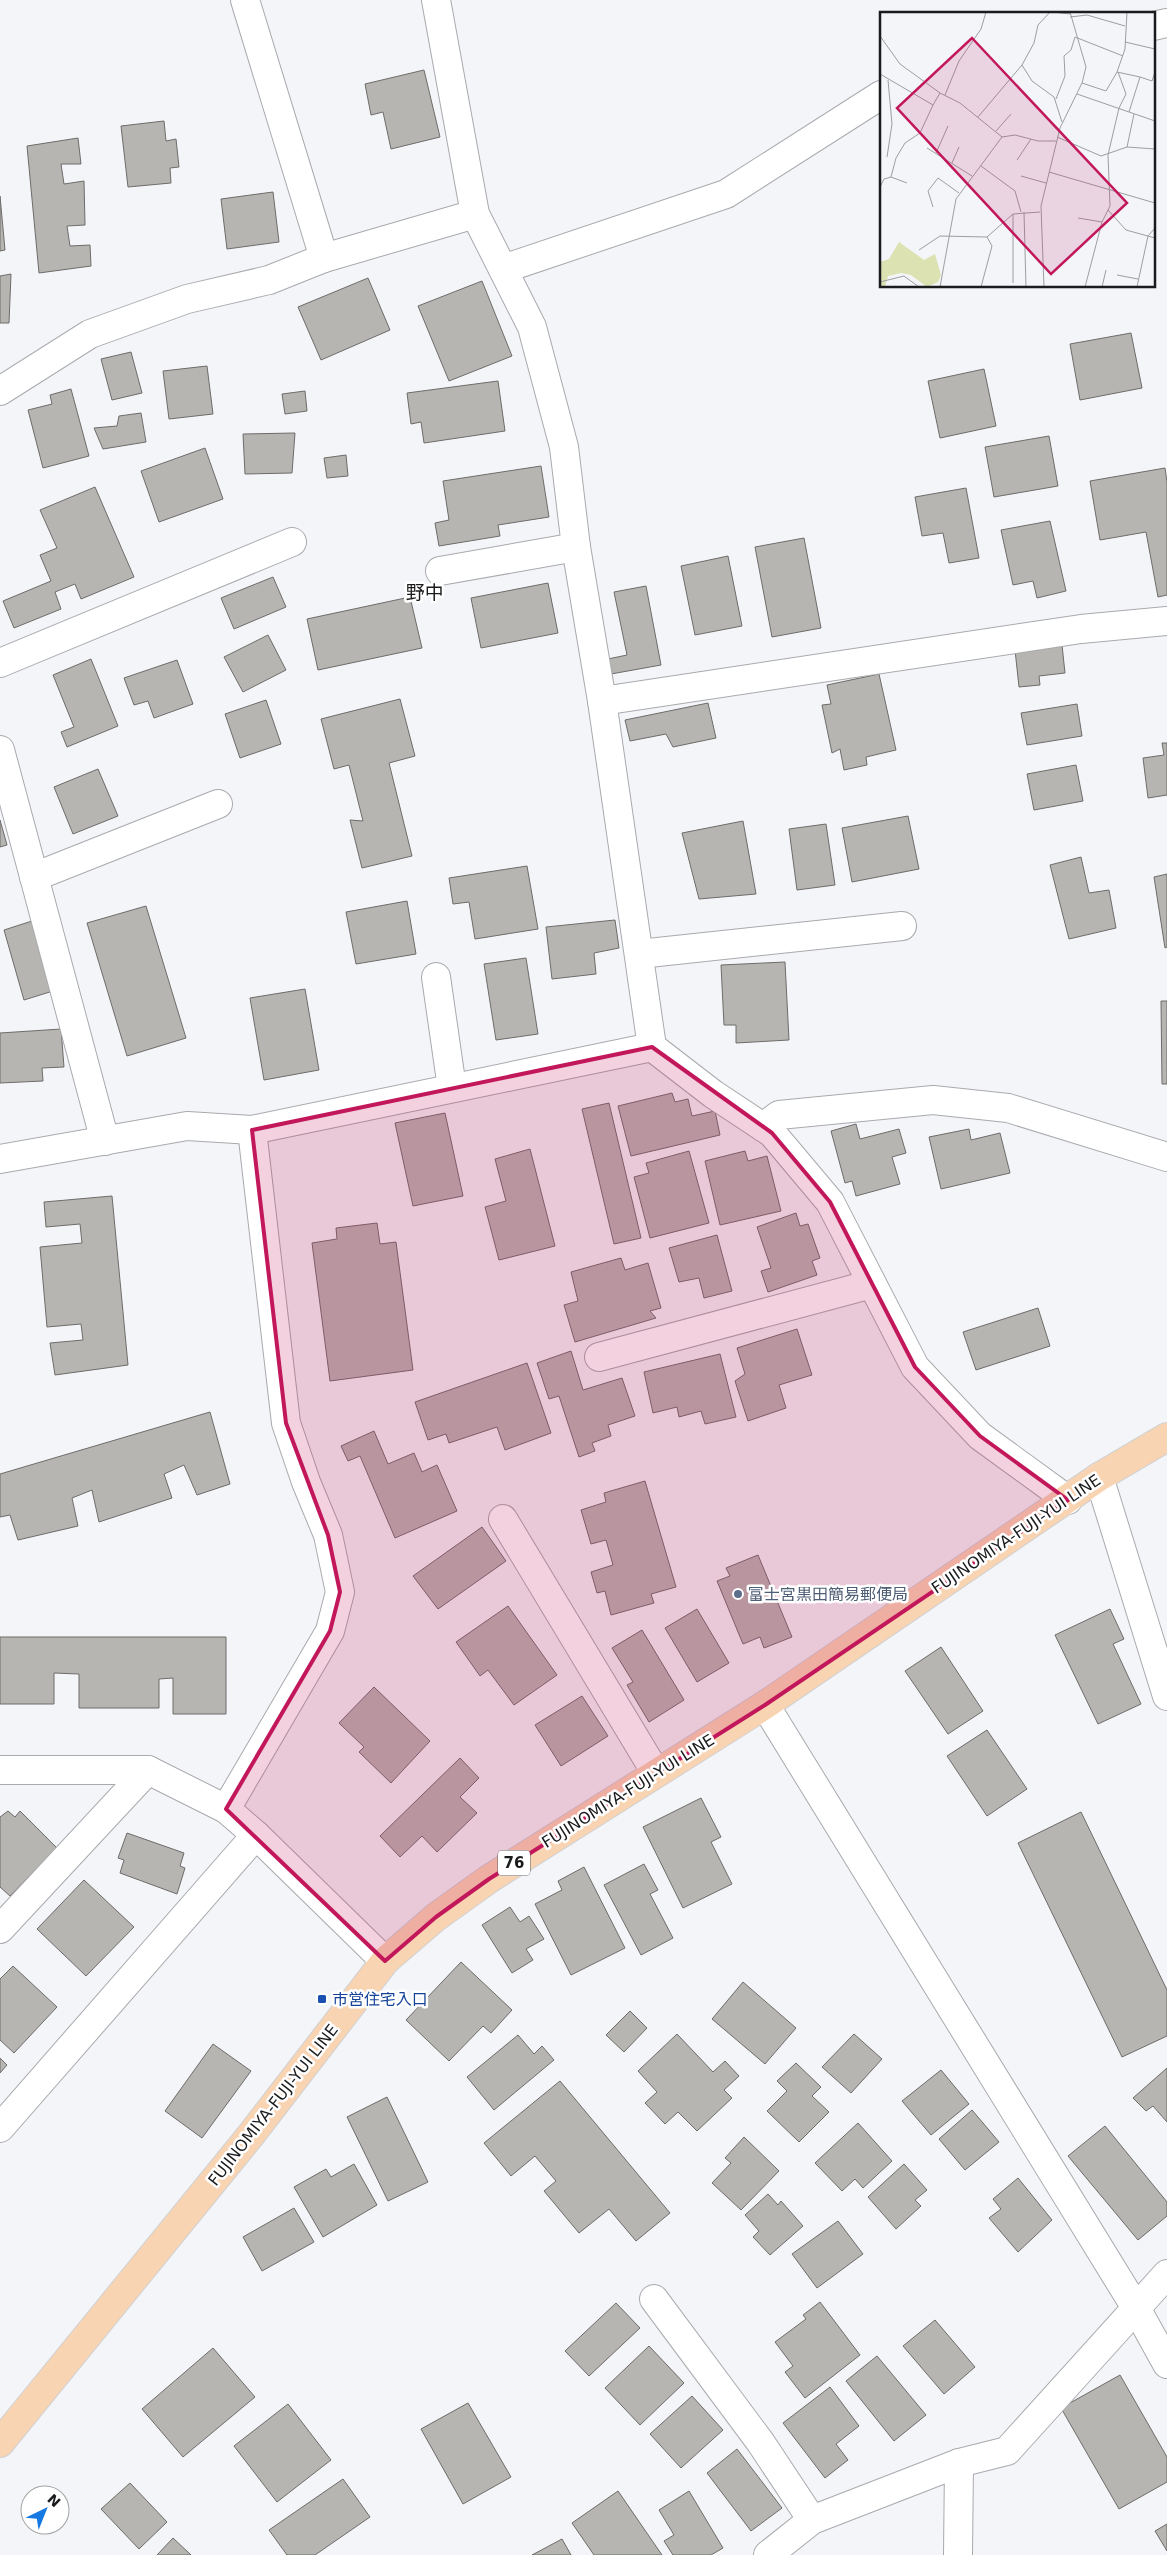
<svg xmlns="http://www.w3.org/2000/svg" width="1167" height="2555" font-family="'DejaVu Sans','Noto Sans JP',sans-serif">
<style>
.building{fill:#b7b5b2;stroke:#6e6c6a}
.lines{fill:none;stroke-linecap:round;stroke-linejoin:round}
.minor-casing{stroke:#a8aaad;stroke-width:30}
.major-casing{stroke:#d1d1d2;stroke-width:30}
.minor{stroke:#fff;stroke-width:28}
.major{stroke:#f9d4b3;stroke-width:28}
.marked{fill:#c2185b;fill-opacity:0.2;stroke:#c2185b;stroke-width:4;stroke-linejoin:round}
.service-dot{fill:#5c6f8a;stroke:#fff;stroke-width:2}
.transit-dot{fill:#1a4fb4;stroke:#fff;stroke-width:2}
.labels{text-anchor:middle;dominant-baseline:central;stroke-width:5;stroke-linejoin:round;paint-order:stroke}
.shield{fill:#fff;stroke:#5f5f60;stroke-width:1}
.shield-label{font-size:15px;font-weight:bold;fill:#1a1b1c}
.street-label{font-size:16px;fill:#1a1b1c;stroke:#fff}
.service-label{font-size:16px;fill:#4e5e75;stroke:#fff;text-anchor:start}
.transit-label{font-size:16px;fill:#164399;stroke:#fff;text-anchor:start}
.quarter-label{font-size:19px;fill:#1a1b1c;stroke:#fff}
.inset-road{fill:none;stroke:#9c9ea0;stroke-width:1}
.view{fill:#c2185b;fill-opacity:0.15;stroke:#c2185b;stroke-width:2.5}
.inset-edge{fill:none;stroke:#1a1b1c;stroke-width:2.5}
</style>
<rect width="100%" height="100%" fill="#f3f5f8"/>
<g class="building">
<path d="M424,70l16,67 -49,12 -8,-37 -12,3 -6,-31z"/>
<path d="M164,121l2,20 10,-2 3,28 -9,1 1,15 -43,4 -7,-61z"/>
<path d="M78,138l3,26h-20l3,20 20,-3 1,44 -18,1 3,20 20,-1 1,21 -52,7 -12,-127z"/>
<path d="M273,192l6,50 -52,7 -6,-50z"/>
<path d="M0,196l5,54 -5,1z"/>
<path d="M11,274l-2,49h-9v-47z"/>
<path d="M368,278l22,52 -69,30 -23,-53z"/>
<path d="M482,281l30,75 -63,25 -31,-75z"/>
<path d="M1131,333l11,55 -62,12 -10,-56z"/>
<path d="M131,352l11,41 -30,7 -11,-41z"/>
<path d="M207,366l6,48 -44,5 -6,-48z"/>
<path d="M984,369l12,57 -56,12 -12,-57z"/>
<path d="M498,381l7,50 -81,12 -3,-21 -10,2 -4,-31z"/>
<path d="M71,389l18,67 -46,12 -15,-58 24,-6 -2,-9z"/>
<path d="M305,391l2,20 -22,3 -3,-20z"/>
<path d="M141,413l5,29 -43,7 -9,-21 23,-2 2,-10z"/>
<path d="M295,433l-3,40 -47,1 -2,-40z"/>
<path d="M1049,436l9,50 -64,11 -9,-50z"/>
<path d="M205,448l18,51 -64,23 -18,-51z"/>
<path d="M346,455l2,21 -21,2 -3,-20z"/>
<path d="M541,466l8,51 -51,8 2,11 -61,10 -4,-23 14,-3 -6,-39z"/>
<path d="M1165,468l2,14v113l-9,2 -12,-65 -46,8 -10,-59z"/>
<path d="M95,487l39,90 -53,22 -6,-15 -20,8 6,17 -47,19 -11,-27 48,-20 -11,-26 17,-7 -17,-38z"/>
<path d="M966,488l13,70 -30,5 -6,-30 -21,3 -7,-39z"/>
<path d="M1050,521l16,70 -29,7 -4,-17 -20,4 -12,-55z"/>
<path d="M804,538l17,90 -49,9 -17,-90z"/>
<path d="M728,556l14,70 -47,9 -14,-69z"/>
<path d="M273,577l13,30 -52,22 -13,-31z"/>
<path d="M548,583l10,50 -77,15 -10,-50z"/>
<path d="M646,586l15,79 -50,9 -3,-15 19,-4 -13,-63z"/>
<path d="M410,597l12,51 -104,22 -11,-51z"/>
<path d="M268,635l18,35 -43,22 -19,-35z"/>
<path d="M1062,645l3,28 -26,3 1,9 -21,2 -4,-37z"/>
<path d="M91,659l27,67 -51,21 -6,-15 13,-5 -21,-52z"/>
<path d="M177,660l16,44 -39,14 -6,-17 -14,4 -10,-27z"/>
<path d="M879,674l17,76 -30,7 1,8 -23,5 -4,-21 -8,4 -10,-48 9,-1 -4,-19z"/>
<path d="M400,699l15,57 -26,7 23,93 -50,12 -12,-48 13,1 -14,-56 -15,4 -13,-50z"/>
<path d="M266,700l15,44 -41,14 -15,-44z"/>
<path d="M708,703l8,35 -43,9 -7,-13 -36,7 -5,-21z"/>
<path d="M1077,704l5,32 -55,9 -6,-32z"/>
<path d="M1162,743h5v52l-19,3 -5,-40 21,-3z"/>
<path d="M1076,765l7,36 -49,9 -7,-36z"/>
<path d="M98,769l20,47 -45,18 -19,-47z"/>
<path d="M908,816l11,53 -67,13 -10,-54z"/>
<path d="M0,820l7,25 -7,2z"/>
<path d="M743,821l13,73 -57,5 -17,-66z"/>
<path d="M826,824l9,61 -38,5 -8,-61z"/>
<path d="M1081,857l8,36 20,-3 7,38 -47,11 -19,-74z"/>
<path d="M527,866l11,63 -63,10 -6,-37 -16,2 -4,-26z"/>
<path d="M1167,874v73l-2,1 -11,-71z"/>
<path d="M407,901l9,53 -60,10 -10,-52z"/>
<path d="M146,906l40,132 -59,18 -40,-133z"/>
<path d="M615,920l4,28 -25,5 2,21 -44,5 -6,-52z"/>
<path d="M32,921l21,70 -29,9 -20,-70z"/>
<path d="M526,958l12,76 -42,6 -12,-76z"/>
<path d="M785,962l4,78 -53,3v-18h-12l-3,-60z"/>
<path d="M305,989l14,81 -55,10 -14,-82z"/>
<path d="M1161,1001h6v83h-5z"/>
<path d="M61,1029l3,38 -22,1 1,13 -43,2v-50z"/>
<path d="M672,1093l3,9 13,-3 4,17 23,-5 5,24 -89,21 -13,-50z"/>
<path d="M609,1103l32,135 -27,6 -32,-135z"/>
<path d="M445,1113l18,83 -50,10 -18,-83z"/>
<path d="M856,1124l4,15 39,-10 7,24 -14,4 8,27 -44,12 -4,-15 -7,2 -14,-52z"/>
<path d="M969,1129l2,11 29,-7 10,40 -69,16 -12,-52z"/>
<path d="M530,1149l25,97 -56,14 -14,-53 21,-6 -11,-42z"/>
<path d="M689,1151l20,72 -59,15 -16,-61 15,-4 -3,-10z"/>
<path d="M745,1151l3,10 19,-5 14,55 -61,14 -15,-64z"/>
<path d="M112,1196l16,169 -73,10 -5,-32 33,-3 -2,-16 -34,3 -7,-80 42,-4 -2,-19 -34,3 -2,-25z"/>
<path d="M796,1213l4,13 8,-2 12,34 -8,3 5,14 -49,17 -7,-21 10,-3 -14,-41z"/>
<path d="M377,1223l3,21 16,-2 17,128 -83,11 -18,-138 25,-4 -1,-11z"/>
<path d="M717,1235l15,56 -28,7 -5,-20 -20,4 -10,-34z"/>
<path d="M621,1258l4,12 23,-7 13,45 -11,3 6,7 -81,24 -11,-37 14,-4 -7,-29z"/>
<path d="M1038,1308l12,38 -74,24 -13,-38z"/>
<path d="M797,1329l15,46 -33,10 7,23 -38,13 -13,-40 10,-7 -8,-26z"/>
<path d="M571,1351l12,39 39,-12 13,38 -27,9 3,11 -19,7 3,8 -16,6 -20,-61 -10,3 -12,-36z"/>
<path d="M720,1354l16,63 -31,7 -4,-13 -22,6 -2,-10 -24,6 -9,-41z"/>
<path d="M527,1363l24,70 -46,17 -8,-23 -48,16 -3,-9 -18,6 -13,-38z"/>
<path d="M210,1412l20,72 -33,11 -13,-30 -20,9 8,24 -73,24 -7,-32 -20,8 6,28 -60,14 -8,-25 -10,2v-43z"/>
<path d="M374,1431l14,33 26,-11 8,19 15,-7 20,46 -62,27 -35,-82 -12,5 -7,-15z"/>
<path d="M645,1481l31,106 -25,7 3,9 -43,12 -6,-24 -8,2 -6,-21 22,-7 -7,-25 -15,4 -10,-34 25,-8 -2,-9z"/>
<path d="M482,1527l24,34 -68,48 -25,-33z"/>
<path d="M758,1555l34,82 -28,11 -4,-11 -17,7 -26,-63 13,-5 -4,-8z"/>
<path d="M508,1606l49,69 -43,30 -26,-35 -8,6 -24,-34z"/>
<path d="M697,1609l32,54 -32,19 -32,-54z"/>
<path d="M1110,1609l14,30 -11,5 28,60 -43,20 -43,-89z"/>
<path d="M642,1630l42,70 -35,22 -22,-37 6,-3 -21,-34z"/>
<path d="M0,1637h226v77h-53v-36l-14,1v29h-80v-34l-25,-1v31h-54z"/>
<path d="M941,1647l42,64 -35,23 -43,-63z"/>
<path d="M374,1687l56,54 -39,42 -32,-31 5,-5 -25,-24z"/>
<path d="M582,1696l26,40 -47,30 -26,-41z"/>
<path d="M987,1730l40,59 -40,27 -40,-60z"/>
<path d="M460,1758l19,20 -19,19 17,16 -40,39 -15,-16 -22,21 -20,-21z"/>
<path d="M701,1798l20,39 -10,5 21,42 -49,24 -40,-81z"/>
<path d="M8,1811l7,6 5,-6 37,37 -47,48 -10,-9v-70z"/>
<path d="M1081,1812l86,178v46l-45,21 -104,-214z"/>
<path d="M127,1833l57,20 -4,13 5,2 -8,26 -57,-21 4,-13 -6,-2z"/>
<path d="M644,1864l14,26 -8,4 23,44 -32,17 -37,-70z"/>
<path d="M584,1867l41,81 -54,27 -36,-71 27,-14 -4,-9z"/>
<path d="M84,1880l50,47 -48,49 -49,-47z"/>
<path d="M510,1907l10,15 9,-6 15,23 -18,10 7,11 -21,13 -30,-48z"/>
<path d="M461,1962l51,48 -21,23 -8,-7 -34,35 -43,-41z"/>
<path d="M13,1966l44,41 -43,46 -14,-13v-61z"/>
<path d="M743,1982l53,46 -31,36 -53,-45z"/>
<path d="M630,2011l17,17 -23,24 -18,-17z"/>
<path d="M677,2034l36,38 12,-11 14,15 -15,14 8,8 -35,33 -19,-19 -13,12 -20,-21 12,-11 -19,-21z"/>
<path d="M854,2034l28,25 -31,34 -29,-26z"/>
<path d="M518,2035l16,19 8,-8 12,14 -60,50 -27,-33z"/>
<path d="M213,2044l38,27 -49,67 -37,-27z"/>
<path d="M0,2058l7,7 -7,8z"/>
<path d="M796,2063l25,24 -9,9 17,16 -30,30 -32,-31 20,-20 -10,-10z"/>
<path d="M1167,2068v54l-14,-16 -7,5 -13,-13z"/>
<path d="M941,2070l28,34 -38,31 -29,-34z"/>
<path d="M560,2081l110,132 -34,28 -27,-32 -30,24 -35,-42 12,-10 -21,-25 -24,20 -27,-33z"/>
<path d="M387,2097l41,85 -40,19 -41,-84z"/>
<path d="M972,2110l27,32 -34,28 -26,-31z"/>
<path d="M858,2123l34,38 -29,27 -8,-9 -13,12 -27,-28z"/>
<path d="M1105,2126l62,76v14l-29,24 -70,-84z"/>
<path d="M744,2137l35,34 -38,39 -29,-27 19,-20 -6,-5z"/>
<path d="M354,2164l23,41 -54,32 -29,-50 32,-18 5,8z"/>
<path d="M904,2164l23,26 -12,10 6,6 -25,23 -28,-32z"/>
<path d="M1018,2178l34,42 -34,32 -29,-34 12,-9 -8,-10z"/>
<path d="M768,2194l10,11 3,-4 22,25 -33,29 -17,-18 6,-6 -14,-16z"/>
<path d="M294,2208l20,34 -52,29 -19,-34z"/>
<path d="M838,2221l25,33 -46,34 -25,-34z"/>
<path d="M820,2302l40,53 -55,43 -20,-26 8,-6 -18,-24 31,-23 -3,-4z"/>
<path d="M616,2303l24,25 -51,48 -24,-25z"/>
<path d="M935,2320l40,47 -31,27 -41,-48z"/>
<path d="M649,2346l35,37 -44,42 -35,-37z"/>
<path d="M213,2348l42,49 -72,60 -41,-48z"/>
<path d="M877,2356l49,59 -32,26 -48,-60z"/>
<path d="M1120,2375l47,82v25l-48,27 -58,-101z"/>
<path d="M830,2387l29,39 -23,18 12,16 -23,18 -42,-55z"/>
<path d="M692,2396l31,34 -42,38 -31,-34z"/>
<path d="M468,2403l43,74 -48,27 -42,-75z"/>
<path d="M288,2404l43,56 -54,42 -43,-56z"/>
<path d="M737,2449l45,59 -31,23 -44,-58z"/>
<path d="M343,2479l27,38 -55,38h-28l-18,-25z"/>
<path d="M130,2483l37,39 -28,27 -38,-40z"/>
<path d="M618,2491l44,64h-68l-22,-32z"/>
<path d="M689,2491l34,57 -12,7h-38l-9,-14 10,-6 -15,-25z"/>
<path d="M1167,2524v27l-12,-20z"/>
<path d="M173,2538l18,17h-34z"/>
<path d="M562,2539l9,16h-39z"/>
</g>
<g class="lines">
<g class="minor-casing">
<g id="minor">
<path d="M245,0l79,258 151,-44"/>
<path d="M436,0l39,214 57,113 32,120 12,100 26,154 50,346 61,47 59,39 58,69 85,165 65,69 88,64"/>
<path d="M1153,26l14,-3"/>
<path d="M503,269l223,-75 155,-99"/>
<path d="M0,391l90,-57 97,-35 82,-19 55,-22"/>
<path d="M440,571l136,-24"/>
<path d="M0,663l292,-121"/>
<path d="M602,701l479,-72 86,-8"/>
<path d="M0,750l105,391"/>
<path d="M34,877l184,-73"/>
<path d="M639,954l263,-28"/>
<path d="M436,977l16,111"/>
<path d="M763,1127l16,-12 154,-15 75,8 159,49"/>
<path d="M0,1159l187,-33 65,4 400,-83"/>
<path d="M599,1357l273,-73"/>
<path d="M1099,1477l68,219"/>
<path d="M503,1519l153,254"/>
<path d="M765,1705l371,603 31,56"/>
<path d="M0,1770h148l78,39 30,26 129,126"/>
<path d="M226,1809l104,-178 10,-39 -12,-57 -22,-53 -20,-59 -34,-293"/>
<path d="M0,1929l148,-159"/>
<path d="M0,2128l256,-293"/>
<path d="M654,2299l107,144 51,77"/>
<path d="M768,2555l44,-35 147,-57 48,-12 160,-177"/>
<path d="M958,2555l1,-92"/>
</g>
</g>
<g class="major-casing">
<path id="major" d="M0,2443l250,-307 135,-175 51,-44 53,-38 276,-174 334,-228 68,-40"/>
</g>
<use href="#minor" class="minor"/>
<use href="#major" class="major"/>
</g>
<path class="marked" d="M652,1047l120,86 58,69 85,165 65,69 88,64 -303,205 -276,174 -53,38 -51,44 -159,-152 104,-178 10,-39 -12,-57 -42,-112 -34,-293z"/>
<circle class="service-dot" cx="738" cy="1594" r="5"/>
<rect class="transit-dot" x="317" y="1994" width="10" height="10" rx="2.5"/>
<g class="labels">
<rect class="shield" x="498" y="1850.5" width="32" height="25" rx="4"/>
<g class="shield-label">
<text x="514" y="1863">76</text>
</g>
<g class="street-label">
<text transform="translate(1016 1534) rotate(-34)">FUJINOMIYA-FUJI-YUI LINE</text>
<text transform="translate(628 1791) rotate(-32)">FUJINOMIYA-FUJI-YUI LINE</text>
<text transform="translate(273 2105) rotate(-52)">FUJINOMIYA-FUJI-YUI LINE</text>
</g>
<g class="service-label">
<text x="748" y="1594">富士宮黒田簡易郵便局</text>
</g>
<g class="transit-label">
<text x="332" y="1999">市営住宅入口</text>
</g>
<g class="quarter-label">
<text x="425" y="592">野中</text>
</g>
</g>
<g transform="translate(880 12)">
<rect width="275" height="275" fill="#f3f5f8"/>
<path d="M19,230l25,18 11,-6 6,21 -3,7 -11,5 -16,-12 -10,-2 -13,3 -3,11h-5v-25l9,-3z" fill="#dde2b2"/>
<path class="inset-road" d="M172,0l18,2M247,0l-2,37 -8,23 23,5 -11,35M190,5l17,-2 38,11M0,24l20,28 40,29 20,10 42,34 13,-2 23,6h18M245,30l30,7M142,53l10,16 22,16 8,25M0,62l53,31 7,-12M260,65l12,4 3,-9M202,71l24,8 11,-19M197,82l78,27M65,83l14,-34 22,-32 5,-17M176,87l9,-23 -1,-20 7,-6 4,-13 48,19M98,105l44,-52 12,-22 4,-18 12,-13M116,119l15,-17M177,125l44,19 26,-9 28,2M247,135l7,-33M47,136l45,28M56,141l12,-27M7,145l5,-33 -4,-44M137,148l14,-21M72,151l7,-16M101,154l34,25 6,21M169,160l106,31M141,164l25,7M11,165l16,6M0,175l4,-8 7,-2 5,-19 9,-15 15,-10 13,-28M53,195l-5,-16 10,-13 21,15M228,198l18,20 29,8M144,200l2,75M198,206l24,4M39,238l21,-14 47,1 26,-23 27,-2M237,263l21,4M0,270l24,-6 15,11M133,271v-69M60,275l16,-88 46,-62M101,275l11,-41 -5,-9M164,275l-3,-81 19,-78 22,-45 4,-16 -16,-55M205,275l17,-65 8,-16 -2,-51 11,-47 7,-14 -8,-22M222,275l4,-17M257,275l11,-51 7,-8"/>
<path class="view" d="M92,26l155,165 -76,71 -154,-166z"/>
<rect width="275" height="275" class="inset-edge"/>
</g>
<g transform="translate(45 2510) rotate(43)"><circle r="24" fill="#ffffff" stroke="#a3a4a4"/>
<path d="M0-4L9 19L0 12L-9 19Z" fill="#1679e2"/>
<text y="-8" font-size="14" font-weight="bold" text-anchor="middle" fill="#1a1b1c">N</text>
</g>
</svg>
